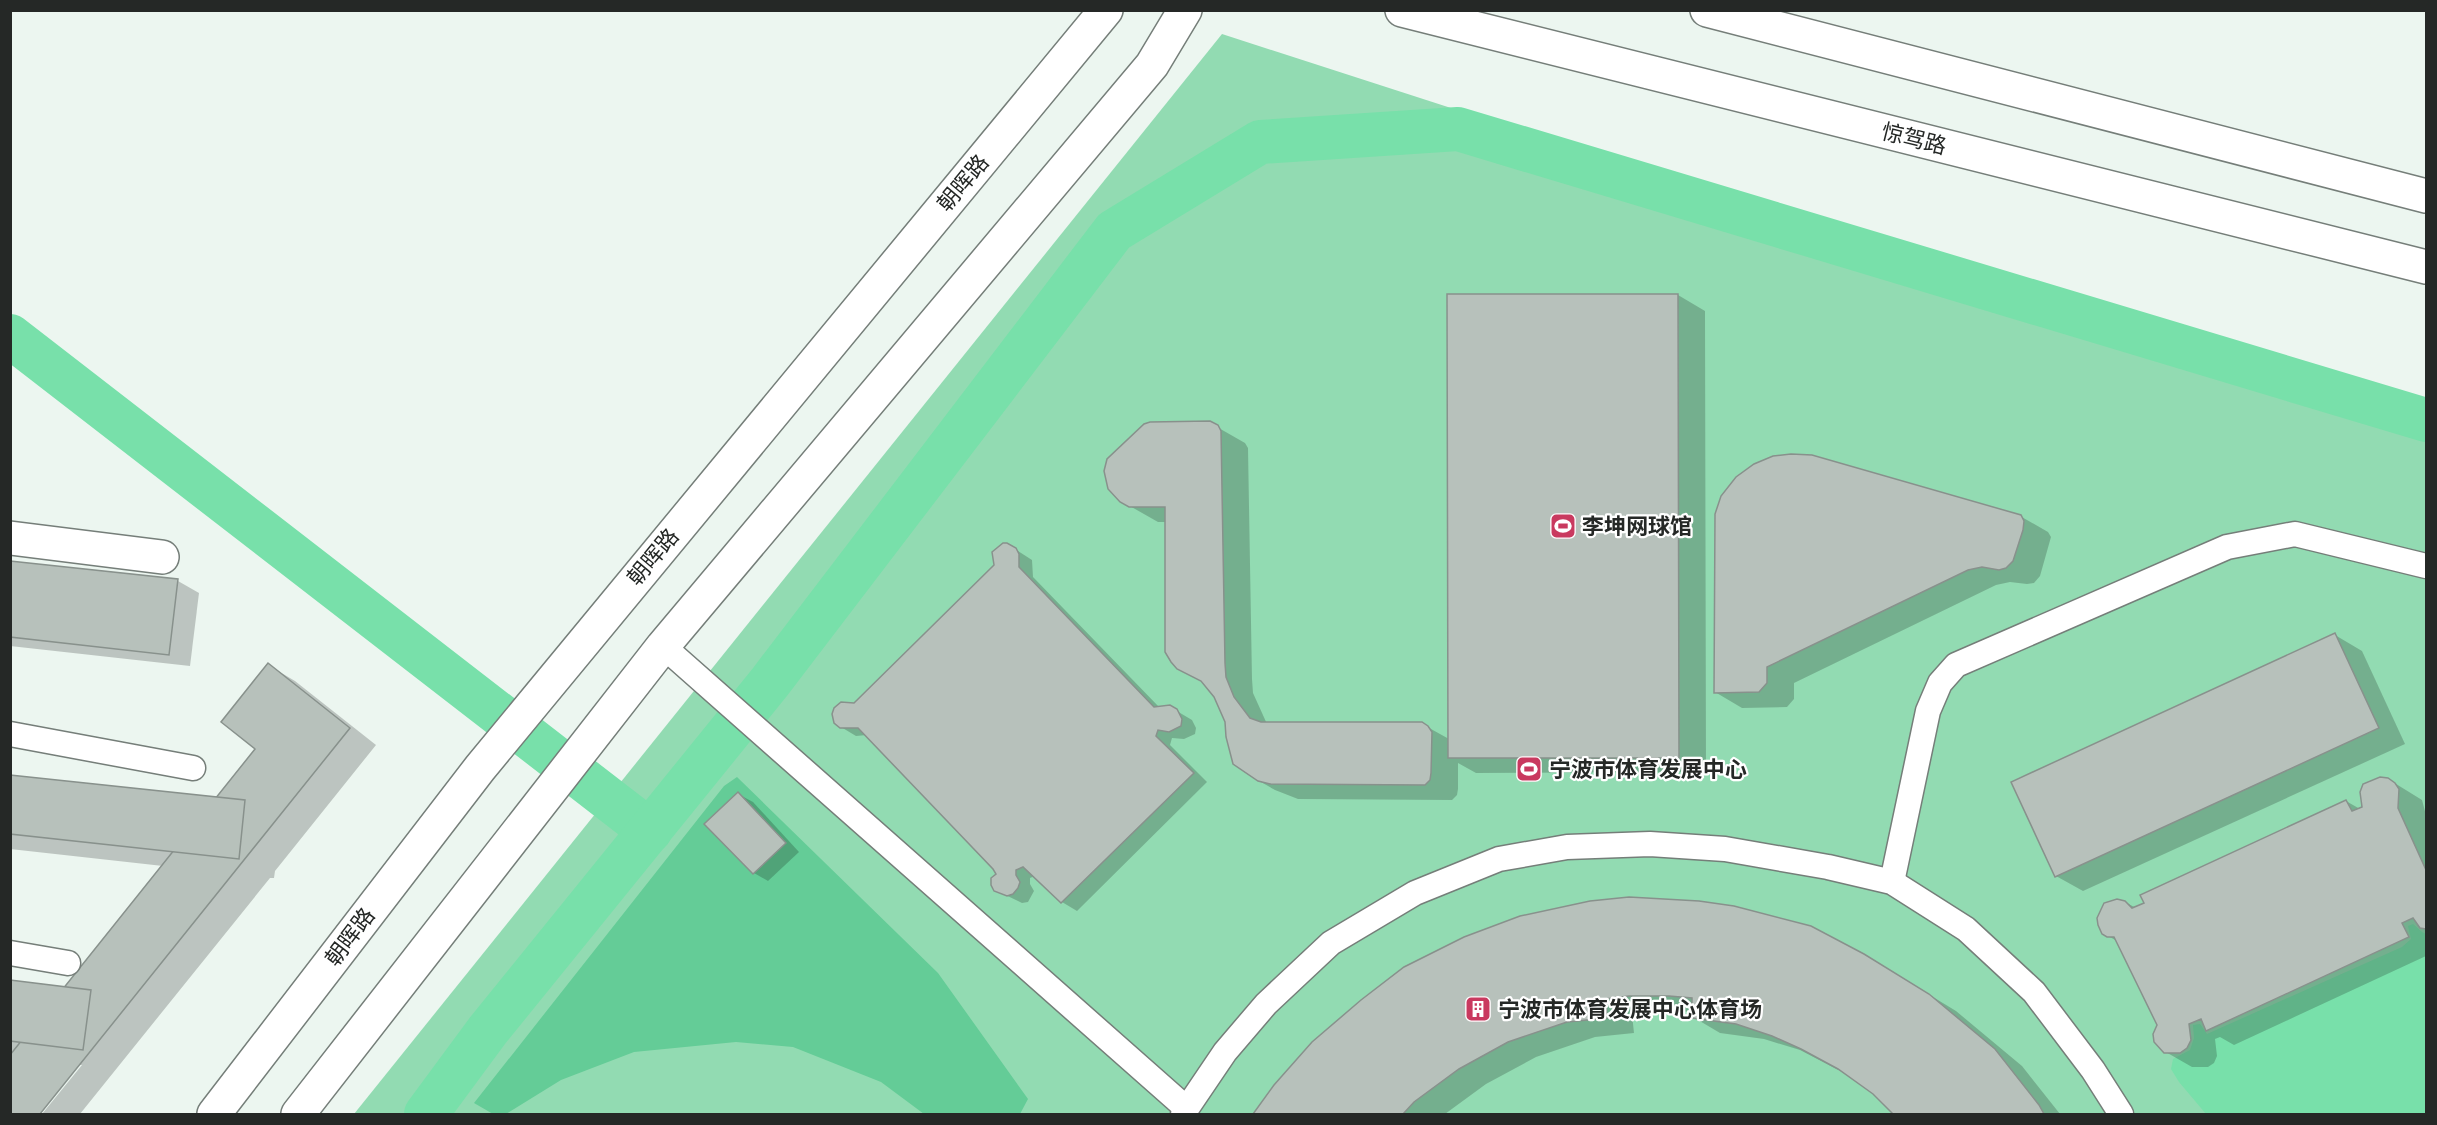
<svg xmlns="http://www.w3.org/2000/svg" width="2437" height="1125" font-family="'Zilla Slab','Noto Sans SC',serif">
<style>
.green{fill:#92dbb2}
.forest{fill:#64cc97}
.water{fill:#78e0aa}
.shadow{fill:#0003}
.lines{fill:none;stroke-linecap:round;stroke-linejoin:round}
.canal{stroke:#78e0aa;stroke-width:44}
.building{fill:#b7c1bb;stroke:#88918c;stroke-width:1.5}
.lane-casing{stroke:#757e79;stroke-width:27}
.street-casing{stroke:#757e79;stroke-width:36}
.secondary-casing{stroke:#757e79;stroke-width:36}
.primary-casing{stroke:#757e79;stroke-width:36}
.lane{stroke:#fff;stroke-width:24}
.street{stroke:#fff;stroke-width:33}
.secondary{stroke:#fff;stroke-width:33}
.primary{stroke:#fff;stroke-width:33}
.labels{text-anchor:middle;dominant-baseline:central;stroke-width:4.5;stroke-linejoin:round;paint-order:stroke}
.street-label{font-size:22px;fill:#252826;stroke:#fff}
.poi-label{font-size:22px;font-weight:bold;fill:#252826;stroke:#fff;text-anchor:start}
</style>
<rect width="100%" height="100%" fill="#ecf6f0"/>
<path class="green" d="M1222,34l1204,389v691h-2072z"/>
<path class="forest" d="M737,777l201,196 90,126 -8,15h-96l-43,-32 -88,-35 -57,-5 -102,10 -73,28 -55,34h-13l-19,-11 250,-317z"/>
<path class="water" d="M2413,924l9,8 4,2v180h-220l-27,-32 -8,-13 2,-10 17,-9 4,-12 -1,-13 7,-1 7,10 195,-87 9,-8 -3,-13z"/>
<g class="shadow">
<path d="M1678,295l27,16 1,461 -230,1 -18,-10v26l-1,6 -5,5 -154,-1 -23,-9 -28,-16 -13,-10 -7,-42 -11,-26 -12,-13 -38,-161h-8l-37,-21 96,-74 28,16 3,5 4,231 1,14 14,31h155l27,15z"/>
<path d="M2020,516l28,16 3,5 -11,39 -6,7 -7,1 -17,-2 -14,3 -202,98v16l-7,8 -45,1 -27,-16z"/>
<path d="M1007,544l25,16 1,17 127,131 10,-1 22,13 4,8 -1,6 -11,5 -12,-1 -2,7 37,37 -130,129 -15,-9 -27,-26 -5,2v6l4,7 -6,11 -6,1 -27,-13 2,-16 -130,-139 -11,1 -15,-9 13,-23 142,-139z"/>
<path d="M10,562l168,19 21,12 -9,73 -180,-20z"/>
<path d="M2335,635l27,16 43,93 -322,147 -27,-15z"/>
<path d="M268,665l27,16 81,64 -101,126 -1,7h-4l-190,236h-38l40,-49h-3l-41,49h-28v-133l56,7 97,-122 -153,-17v-73l207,23 40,-50z"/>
<path d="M2380,778l8,1 34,21 4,15v141l-192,89 -14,-8 -5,2 2,17 -3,7 -6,4h-16l-28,-16 -5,-26 -40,-83 -11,-6 17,-34 11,6 210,-107 14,8 3,-1 2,-23z"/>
<path d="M738,794l15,8 46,50 -31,29 -14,-8z"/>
<path d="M1864,955l92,56 66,55 38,48h-164l-22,-21 -26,-18 -48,-25 -36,-11 -44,-6 -27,-16 1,-5 -37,-2 -25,4 2,19 -39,4 -59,20 -50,27 -41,30h-190l20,-28 38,-43z"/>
</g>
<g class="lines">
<g class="canal">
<path d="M10,336l640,495"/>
<path d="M426,1114l62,-84 282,-348 344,-451 146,-89 198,-13 968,291"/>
</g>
</g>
<g class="building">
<path d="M1447,294h231l1,464h-231z"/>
<path d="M1210,421l8,4 3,6 4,232 1,14 8,20 16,21 11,4h161l6,4 4,6 -1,41 -1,7 -5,5 -155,-1 -12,-3 -25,-17 -7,-27 -1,-15 -11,-25 -13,-16 -24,-12 -6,-7 -6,-10v-145h-36l-9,-5 -12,-13 -4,-18 3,-12 37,-35 6,-2z"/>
<path d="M1791,454l21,1 209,60 3,6 -1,9 -10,31 -7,7 -7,2 -17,-3 -14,3 -201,97v16l-8,9 -45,1 1,-179 6,-18 15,-19 18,-13 19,-8z"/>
<path d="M1003,543h4l9,5 3,6v13l135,140 16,-2 7,4 5,10 -1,7 -12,6 -11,-2 -2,6 38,37 -133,130 -38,-36 -7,3v5l4,7 -2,6 -5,6 -6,2 -13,-5 -3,-6v-7l5,-4 -3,-5 -135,-141h-18l-6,-5 -2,-9 2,-6 7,-6 13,1 140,-138 -2,-13z"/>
<path d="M10,561l168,18 -9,76 -159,-18z"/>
<path d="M2335,633l44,95 -324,149 -44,-95z"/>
<path d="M268,663l82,65 -310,386h-30v-59l245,-306 -34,-27z"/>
<path d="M10,775l235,25 -6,59 -229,-25z"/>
<path d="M2380,777l8,1 7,5 4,6 -1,19 28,62v59l-6,-1 -7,-10 -11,5 7,14 -203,94 -5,-12 -12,5 2,16 -4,8 -7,5h-16l-10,-11 -1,-8 4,-9 -43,-88h-7l-5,-3 -4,-9 -1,-7 7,-15 13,-4 8,2 7,7 12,-5 -4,-8 206,-95 6,11 10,-4 -2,-15 3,-8z"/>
<path d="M738,792l48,51 -33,31 -49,-50z"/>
<path d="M1629,897l70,4 35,5 77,20 53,28 65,40 66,55 44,56 5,9h-151l-20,-20 -35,-25 -37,-20 -29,-13 -36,-12 -44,-6v-20l-23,-2h-40l-23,3 1,19 -40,4 -59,20 -49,27 -45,33 -11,12h-150l21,-29 38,-43 49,-42 43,-33 60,-30 56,-21 70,-15z"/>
<path d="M10,980l81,10 -8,60 -73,-9z"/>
</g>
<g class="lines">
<g class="lane-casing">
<g id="lane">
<path d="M663,646l523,462"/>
<path d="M10,734l183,34"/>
<path d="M1892,882l36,-171 12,-28 16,-18 271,-118 68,-13 131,32"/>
<path d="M10,953l58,10"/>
<path d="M1183,1114l42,-62 41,-48 65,-61 84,-50 84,-34 68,-12 83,-3 75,5 103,18 64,15 74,47 68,63 59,78 28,44"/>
</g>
</g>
<g class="street-casing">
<path id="street" d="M10,538l152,19"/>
</g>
<g class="secondary-casing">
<g id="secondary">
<path d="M214,1114l266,-346 626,-758"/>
<path d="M298,1114l365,-468 489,-581 33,-55"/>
</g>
</g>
<g class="primary-casing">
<g id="primary">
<path d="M1402,10l1024,257"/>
<path d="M1707,10l719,186"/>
</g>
</g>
<use href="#lane" class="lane"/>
<use href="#street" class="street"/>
<use href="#secondary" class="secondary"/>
<use href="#primary" class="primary"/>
</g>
<defs>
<g id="stadium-square" transform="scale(1.35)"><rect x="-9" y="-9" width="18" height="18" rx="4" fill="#c9395f" stroke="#fff"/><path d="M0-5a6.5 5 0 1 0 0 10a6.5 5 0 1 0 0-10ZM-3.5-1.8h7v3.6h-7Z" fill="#fff"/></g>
<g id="building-square" transform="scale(1.35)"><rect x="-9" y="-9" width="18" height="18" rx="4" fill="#c9395f" stroke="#fff"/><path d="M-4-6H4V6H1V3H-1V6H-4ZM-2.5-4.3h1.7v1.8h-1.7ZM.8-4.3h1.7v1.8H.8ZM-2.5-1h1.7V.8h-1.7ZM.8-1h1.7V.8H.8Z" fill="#fff"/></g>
</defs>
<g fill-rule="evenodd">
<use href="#stadium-square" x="1563" y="526"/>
<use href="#stadium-square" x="1529" y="769"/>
<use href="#building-square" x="1478" y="1009"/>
</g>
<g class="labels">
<g class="street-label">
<text transform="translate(1914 139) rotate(14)">惊驾路</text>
<text transform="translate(963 183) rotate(-50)">朝晖路</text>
<text transform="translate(653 557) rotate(-50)">朝晖路</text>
<text transform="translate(350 937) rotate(-53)">朝晖路</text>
</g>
<g class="poi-label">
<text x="1582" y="526">李坤网球馆</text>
<text x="1549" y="769">宁波市体育发展中心</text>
<text x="1498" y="1009">宁波市体育发展中心体育场</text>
</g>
</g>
<rect width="2437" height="1125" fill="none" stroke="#252826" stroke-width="24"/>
</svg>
